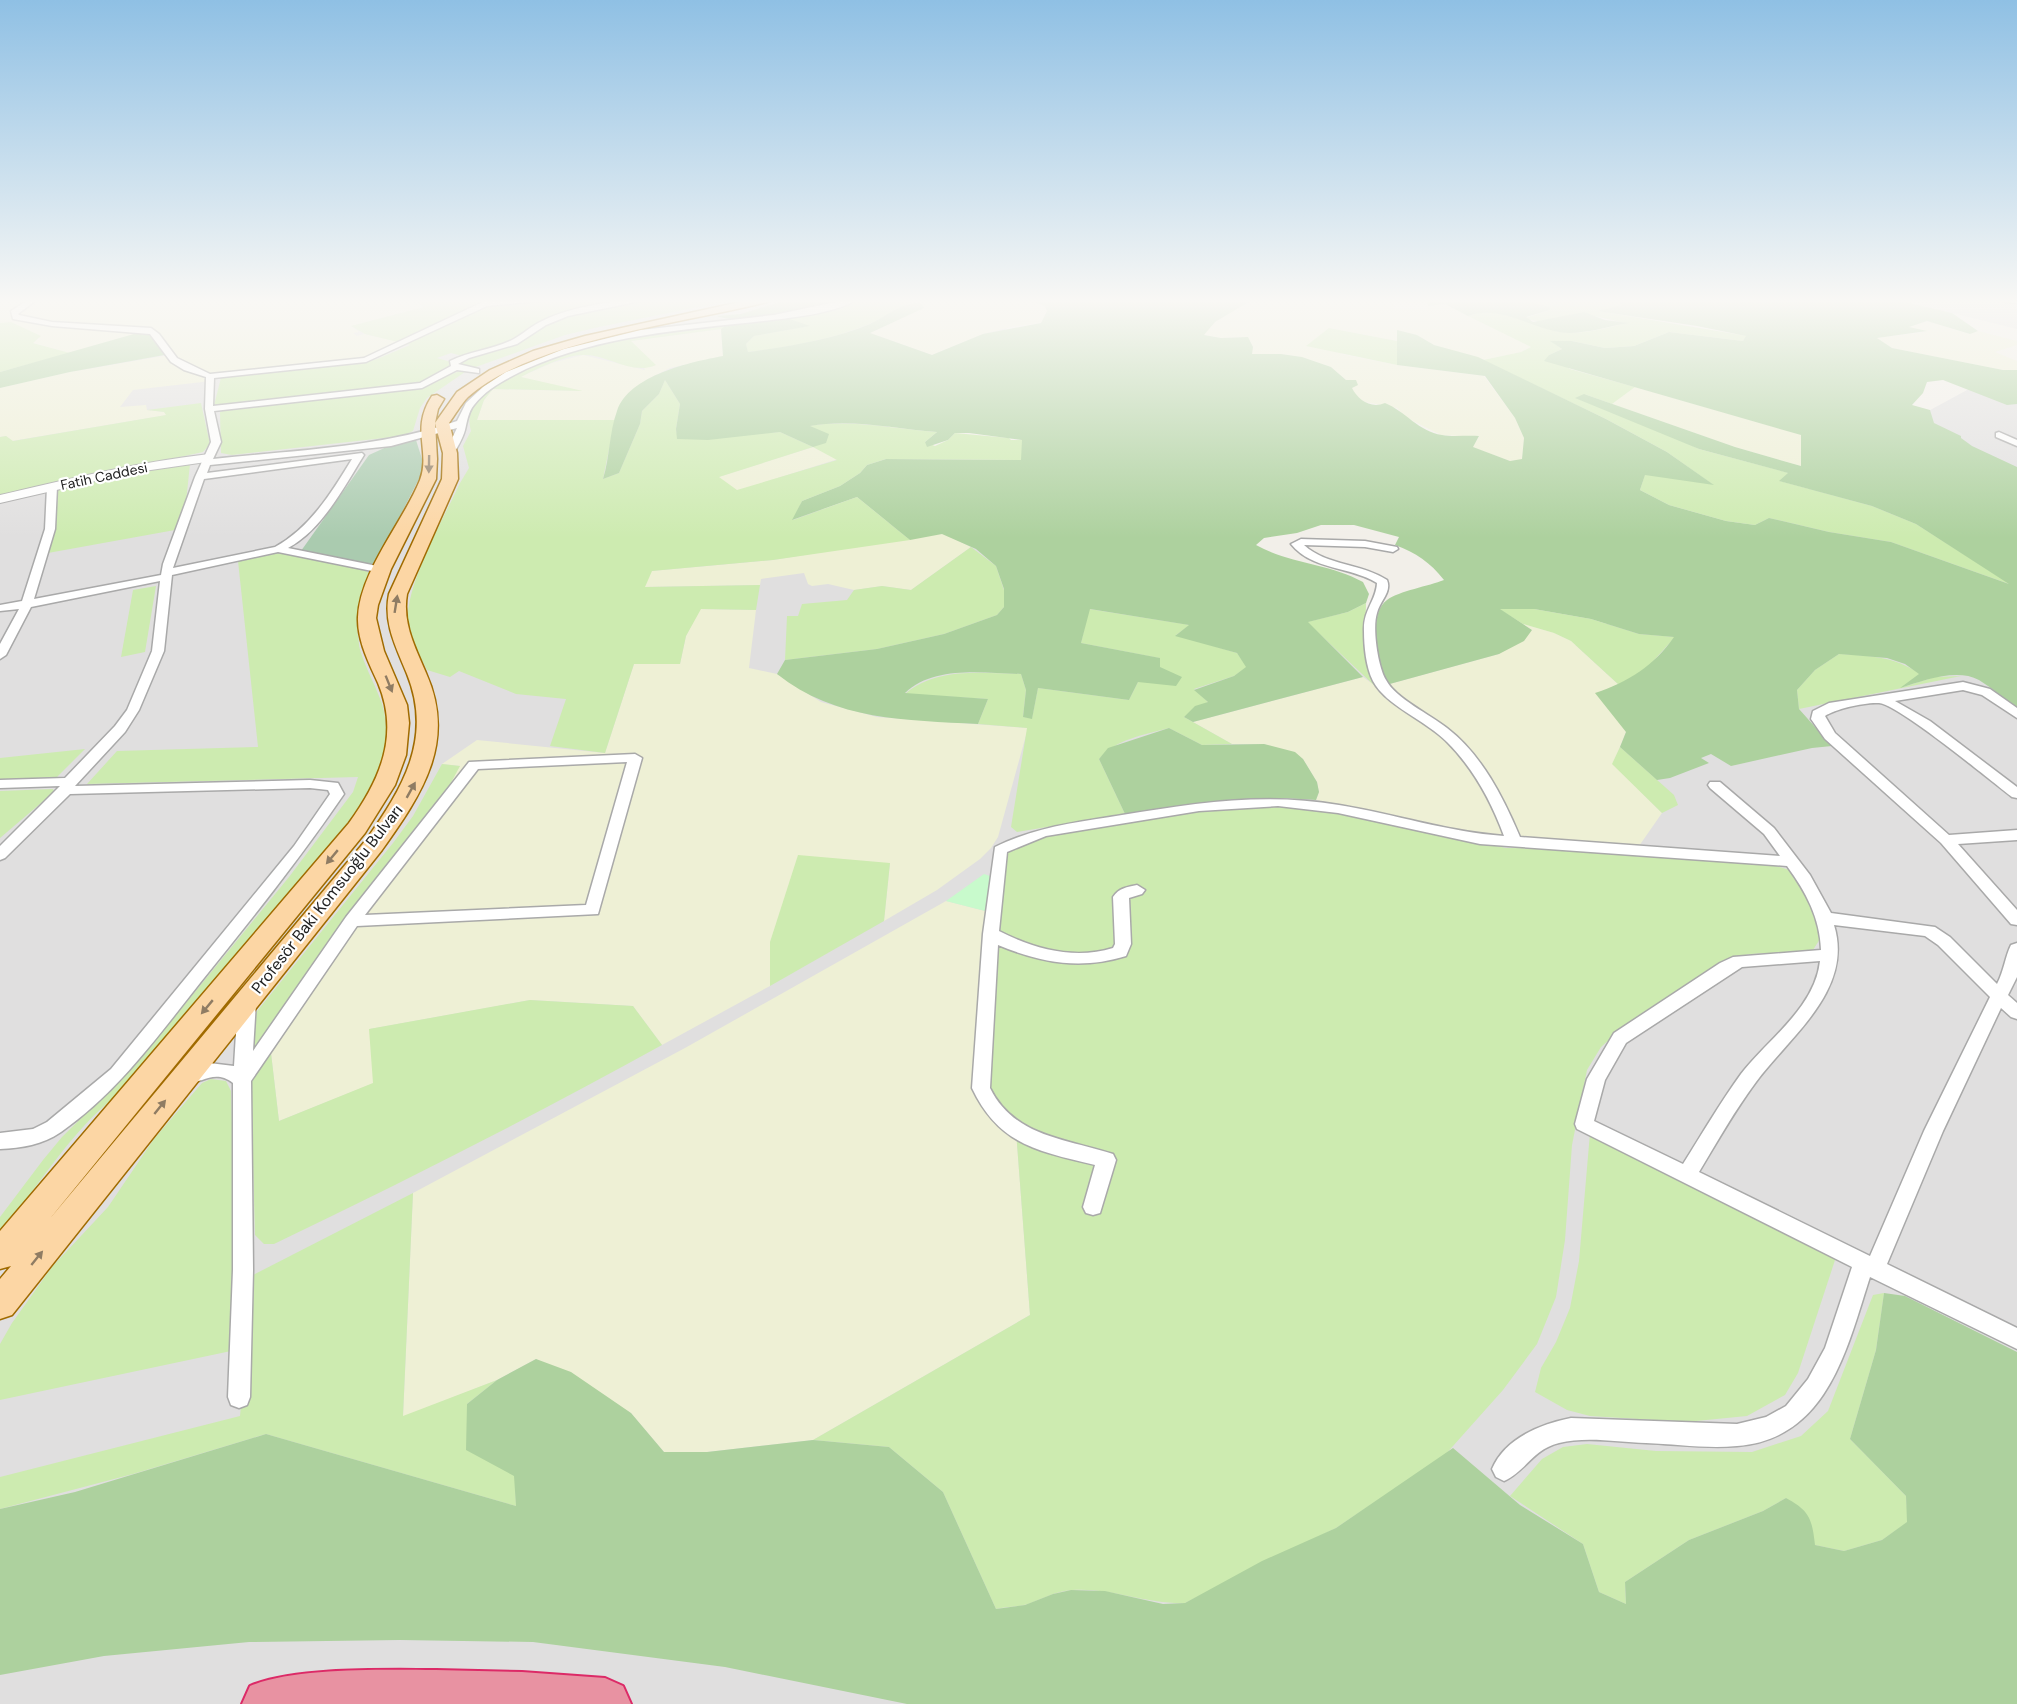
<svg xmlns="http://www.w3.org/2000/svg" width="2017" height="1704" font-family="'DM Sans',sans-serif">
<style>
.residential{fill:#e0dfdf}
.farmland{fill:#eef0d5}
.grass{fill:#cdebb0;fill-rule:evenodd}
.forest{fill:#add19e}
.cemetery{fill:#aacbaf}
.park{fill:#c8facc}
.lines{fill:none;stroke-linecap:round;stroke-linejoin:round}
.minor-casing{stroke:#a9a9a9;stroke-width:3}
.tertiary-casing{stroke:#a9a9a9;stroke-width:2}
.primary-casing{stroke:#a06b00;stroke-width:3}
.motorway-casing{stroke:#dc2a67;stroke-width:4}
.minor{fill:#fff;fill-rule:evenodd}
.tertiary{fill:#fff;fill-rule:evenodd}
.primary{fill:#fcd6a4;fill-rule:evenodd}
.motorway{fill:#e892a2;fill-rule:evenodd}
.oneway{fill:#8f7c63}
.labels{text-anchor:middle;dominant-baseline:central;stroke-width:4.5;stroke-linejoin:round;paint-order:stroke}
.far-street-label{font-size:14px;fill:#222;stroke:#fff}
.street-label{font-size:16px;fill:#222;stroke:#fff}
</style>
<rect width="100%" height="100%" fill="#f2efe9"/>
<g class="residential">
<path d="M162,300h879l-246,204 763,153 350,-235 109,-59v1341h-2017v-1272z"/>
<path d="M1897,300h120v29l-65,-16z"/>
</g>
<g class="farmland">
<path d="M0,300h414l10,7 -72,19 7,6 -6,1 4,3 7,-2 37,8 -38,17 -155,16 3,6 -78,9 -13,17 26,-2 1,5 17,2 3,3 -155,26 -6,-5 -6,1v-49l70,-16 99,-17 -21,-25 -78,23 -39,-11 9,-3 -29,-17 -11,1z"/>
<path d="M928,300h100l17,5 2,6 -6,12 -30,4 -28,7 -51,21 -62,-22 53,-25 -2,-5z"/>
<path d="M1252,300h143l-2,8 35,2v-4l17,-2 86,43 -10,5 -38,8 -49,-15 -17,-10 -19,-4 -1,10 -67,-13 11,26 56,11 87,11 31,42 9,20 -2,22 -12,1 -38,-14 7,-10 -38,-2 -36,-18 -8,-9 -32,-6 -8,-5 -11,-17 -15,-13 -29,-10 -21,-3h-29l-11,-17 -20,1 -18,-3 12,-13z"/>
<path d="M1927,321l42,13 9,-3 39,10v4l-22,7 22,9v9h-14l-111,-22 -16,-10 49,-6 -17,-5z"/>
<path d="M721,329l2,27 -53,12 -22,11 -28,25 -5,16h-138l7,-20 9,-11 86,2 -59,-14 32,-14 31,-8 62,15 -14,-29z"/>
<path d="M1635,387l167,48 -1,31 -66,-19 -123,-43z"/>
<path d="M813,447l25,12 -101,32 -19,-14z"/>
<path d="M942,533l29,14 -60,43 -29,-4 -28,4 -26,-6 -16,2 -4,-2 -4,-11 -43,6 -1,6 -116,2 7,-16 122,-11z"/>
<path d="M700,609l56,1 -7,58 28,6 44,28 56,15 151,11 -30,109 -7,11 -11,11 -43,31 -53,31 6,-58 -120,79v44l-108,59 -29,-39 -103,-6 -160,29 4,54 -95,38 -8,-68 8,-34 181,-253 -18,-2 35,-24 128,13 29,-89h46l6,-28z"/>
<path d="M1523,624l31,9 17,8 48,44 7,47 -13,32 49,49 -23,33 -115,-7 -6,-3 -52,-89 -13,-14 -61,-42 -6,-6 113,-31 33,-24z"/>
<path d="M1363,677l83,59 39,52 18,42v5h-16l-171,-35 3,-8 -2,-10 -14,-23 -39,-15h-32l-39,-22z"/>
<path d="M946,901l47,12 23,218 14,184 -217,125 -106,12h-43l-33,-39 -95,-54 -39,21 -94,37 10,-224 272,-145z"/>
</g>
<g class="grass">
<path d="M414,300h319l-134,27 -34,8 -92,33 -14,-4 7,-7 -15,-4 -14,5 14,4v6l-30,15 -207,22 7,-27 136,-14 20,-5 33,-14 -45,-11 -14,-8 73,-19z"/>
<path d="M861,300h67c-7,3 -11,1 -18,3 -14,4 -27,16 -41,21 -39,16 -80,23 -121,28l-2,-8 8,-8 54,-10 -21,-8 53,-9z"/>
<path d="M1532,300h84l6,5 -24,6 149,25 -4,5 -74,-9 -35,14 -29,2 -33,-7h-21l11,8 -13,6 21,14 65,18 -23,17 -28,-10 115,55 90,24 -9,8 92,25 44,18 96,61 -121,-43 -62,-10 -60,-14 -14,7 -29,-4 -57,-16 -29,-15 5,-16 67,10 -45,-32 -61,-33 -123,-59 38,-8 10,-5 -63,-31c33,-13 67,14 99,17 15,1 45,-6 59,-10 -7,-1 -42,-10 -46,-10 -17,3 -39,13 -55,5l25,-8 -27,-9z"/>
<path d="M11,322l30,14 -8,7 37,10 -70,19v-49z"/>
<path d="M727,324l-6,5 -90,12 25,24c-25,11 -48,-11 -73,-10 -17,0 -47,14 -62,22l62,14 -90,-2 -9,11 -7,20h138l-12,59 16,-6 21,-49 2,-13 17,-17 6,-14 15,24 -4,25 2,10 102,-7 33,15 1,-18 -5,-3c42,-7 86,3 128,6l-12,10 10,4 13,-6 7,-7 54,5 2,2h11v20l-136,-1 -19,6 -7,8 -20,13 -38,15 -9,19 64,-23 53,43 -137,20 -121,11 -7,16 115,-2 -4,25 -55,-1 -15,27 -6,28h-46l-29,89 -55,-7 16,-47 -50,-5 -57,-23 -9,6 -23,-7c-6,-13 -17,-29 -19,-43 -5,-39 35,-107 52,-144l9,-15 -6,-22 8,-15c-3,-11 -2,-21 5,-30 28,-34 118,-58 160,-66 29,-6 61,-8 91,-11zM813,447l24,13 -100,30 -18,-13z"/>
<path d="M1329,328l68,13v24l-91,-19z"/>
<path d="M462,370l3,2 -38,26 -7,10 -7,23 -11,5 -170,19 -11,-2 -1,-41 7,-3 190,-21z"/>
<path d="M201,403l9,41 -7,8 -203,44v-59l6,-1 7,5 153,-26 -2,-3 -17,-2z"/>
<path d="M190,464l-4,38 -11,28 -127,23 6,-20 1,-37 5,-8 88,-20z"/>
<path d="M971,547l25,19 8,24v17l-7,8 -53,19 -67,15 -92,11 2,-44h11l4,-12 45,-4 7,-10 28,-4 29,4z"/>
<path d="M280,553l80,15 12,6c-1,15 -13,28 -15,43 -1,8 1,19 2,27 1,13 18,44 23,60 17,57 -24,106 -57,148l-208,243c-48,38 -78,91 -117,138v-16l43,-57 19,-23 74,-73 153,-187 64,-85 5,-15 -271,7 30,-33 141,-4 -20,-186z"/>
<path d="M156,586l-11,66 -24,5 12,-67z"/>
<path d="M1366,603c-1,29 1,59 12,86l-71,-67 41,-10z"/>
<path d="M1089,609l101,16 -14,10 61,18 10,14 -13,9 -40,13 14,13 -24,15 48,27 -30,1 -33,-17c-25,7 -53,11 -70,31l26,55 -108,18 -6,-5 16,-99 -49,-4 10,-25 -83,-5c31,-27 76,-21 116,-20l5,16 -3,27 9,1 6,-30 91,12 9,-18 22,-15 -1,-9 -78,-15z"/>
<path d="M1499,609h35l57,10 48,15 36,3 -28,31 -28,17 -48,-44 -17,-8 -31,-9z"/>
<path d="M1839,654c31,2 55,2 81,20l-17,13 32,-10 26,-1 -162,33 -2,-19 18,-20z"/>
<path d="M1620,747l54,48 4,10 -16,8 -50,-49z"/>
<path d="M85,749l-28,28 -57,3v-22z"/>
<path d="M442,764l18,2 -27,50 -154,203 -8,34 8,68 94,-38 -4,-54 161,-29 103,6 29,39c-128,71 -257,136 -388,199h-10l-9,-9 -4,-145 3,-75 139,-172 20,-27z"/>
<path d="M53,789l1,3 -54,46v-47z"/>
<path d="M1267,807l35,1 42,7 162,33 63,1 207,17 17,5 19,32 8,36 -7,11c-29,6 -61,-1 -89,10l-97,64 -26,23 -14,23 -15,75 -7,95 -9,57 -19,47 -34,46 -58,65 -109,73 -151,75c-40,1 -75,-16 -113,-13 -16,1 -30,9 -44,14 -10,3 -22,3 -32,5l-53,-117 -54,-45 -76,-7 217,-125 -14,-184 -35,-43 24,-234 19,-11 19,-7 144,-23z"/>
<path d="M798,855l92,8 -6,58 -114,65v-44z"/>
<path d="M211,1079l15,2 5,10 5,161 -5,99 -231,49v-56l12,-21 40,-56 56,-60 46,-68 48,-56z"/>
<path d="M1590,1133l246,124 -38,116 -13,22 -38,21 -61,6 -96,-6 -23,-6 -32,-18 6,-24 15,-26 14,-34 9,-47z"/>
<path d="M413,1193l-10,223 94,-36 -30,24 48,72 1,30 -250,-72 -133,40 -133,35v-32l240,-61 13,-141z"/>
<path d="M1884,1293l-8,57 -26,89 56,57 2,26 -26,18 -38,11 -29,-6 -29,-47 -23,13 -74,29 -64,42 1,22 -27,-12 -16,-48 -73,-48 32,-37 21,-12 24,-3 69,7 96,1 49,-16 27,-25 45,-116z"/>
</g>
<g class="forest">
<path d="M786,300h57c-13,2 -24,7 -36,11 -15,5 -77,12 -90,5l24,-2z"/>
<path d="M1028,300h224l-37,22 -11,13 17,3 27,-1 5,10 -1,7h29l21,3 29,10 15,13h10l2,5 -6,3c6,12 19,21 33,15 20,8 34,29 57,32 11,2 25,0 37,1l-6,11 37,14 12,-2 2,-21 -9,-20 -30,-42 -88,-11v-35l20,5 17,10 44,12 128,62 61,33 47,33 -69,-10 -5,15 29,15 57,16 29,4 14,-7 60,14 62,10 118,42 -93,-60 -44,-18 -93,-25 9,-8 -89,-24 -124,-51 9,-4 151,53 66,19v-31l-257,-74 5,-6 13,-6 -12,-8h22l33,7 29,-2 35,-14 74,9 3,-5 -49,-10 -100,-15 25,-6 -6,-5h281l55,13 26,18 -8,3 -43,-13 -18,6 18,4 -50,7 15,10 111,22h14v34l-10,1 -64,-25 -16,2 -4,11 -11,12 18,5 4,13 27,13v2l11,8 45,21v241c-12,-9 -25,-20 -38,-28 -23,-12 -56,1 -79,8l19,-14 -14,-10 -18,-6 -48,-4 -24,16 -18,20 2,19 33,37 -20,2 -81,18 -20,-12 -10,4 8,5 -39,15 -13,2 -37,-33 6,-15 -31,-39c33,-11 59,-27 79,-56l-35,-3 -48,-15 -57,-10h-34l32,21 -8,11 -25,13 -113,31c-6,-21 -20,-70 1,-85 12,-9 42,-14 57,-20 -14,-18 -28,-27 -49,-35l4,-8 -45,-12h-33l-24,8 -33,5 -8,7c34,19 73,18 107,37l6,12 -3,9 -18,9 -40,10 55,55 -170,45 -9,-5 11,-11 13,-4 -14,-12 40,-14 12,-9 -9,-14 -62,-17 14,-11 -99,-16 -9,34 79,15v9l22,10 -6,9 -38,-4 -9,18 -91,-12 -6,31 -9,-2 3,-27 -5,-16c-37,-1 -87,-9 -116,19l83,6 -10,25c-72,-4 -142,-3 -201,-50l8,-14 92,-11 67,-15 53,-19 7,-8v-18l-8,-23 -20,-17 -34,-15 -32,6 -53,-43 -65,23 10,-19 38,-15 20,-13 7,-8 19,-6 135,1 1,-20 -53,-7h-14l-7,7 -21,7 -2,-5 12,-10c-42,-3 -86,-14 -127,-6l19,8 -3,9 -13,4 -33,-15 -72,8 -31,-1 -1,-10 4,-25 -15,-24 -6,14 -17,17 -2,13 -21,49 -16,6c7,-22 6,-46 14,-68 12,-36 74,-49 106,-55l-2,-27 6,-5 60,-6 23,8 -56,10 -8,8 2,8c42,-6 84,-12 122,-28 16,-7 33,-23 51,-21l3,5 -54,25 62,22 51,-21 58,-11 6,-12 -2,-5z"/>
<path d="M1427,300h105l-7,1 25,6v3l-24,7 7,5 51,-10 21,8 24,3c-19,3 -41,10 -60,10 -34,-1 -67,-30 -101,-17l-23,-12 -17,2z"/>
<path d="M148,330l22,24 -100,18 -70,16v-16z"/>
<path d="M1169,728l33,17 62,-1 31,8 8,7 14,23 2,10 -3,8c-65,-6 -127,4 -191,14l-26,-55 9,-11z"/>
<path d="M1884,1293l21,3 112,56v352h-1110l-182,-37 -192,-25 -133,-2 -151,2 -145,14 -104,19v-166l75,-17 191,-58 250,72 -2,-30 -48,-26 1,-46 30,-24 39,-21 35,13 60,41 33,39h43l106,-12 76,7 54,45 53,117 29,-4 28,-11 18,-4 34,1 58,13 22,-1 77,-42 74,-33 117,-80 67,57 63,39 16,48 27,12 -1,-22 64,-42 74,-29 23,-13c24,13 26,21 29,47l29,6 38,-11 25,-18 -1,-26 -56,-57 26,-89z"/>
</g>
<path class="cemetery" d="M416,440l6,19 1,12 -48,94 -74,-14 68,-96 22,-10z"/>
<path class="park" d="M984,874l9,3v36l-47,-12z"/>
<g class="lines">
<g class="minor-casing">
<g id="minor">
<path d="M28,300h8l-18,14 1,1 33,7 99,6 8,6 18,24 33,16 154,-16 123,-58h62l-62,6 -121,56 -152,16 -1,28 207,-23 31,-17 -1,-5c20,-10 42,-11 62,-21 10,-5 18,-13 28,-18 26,-14 75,-23 105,-22l-77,16 -22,9 -29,19 -48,14 -11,6 21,5v4l-22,-3 -35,18 -208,23 7,31 -8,17c82,-9 166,-11 244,-38l9,-18 17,-16 23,-15 58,-23 77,-19 133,-15 71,-15h11c-23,14 -67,18 -93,21 -82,9 -161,14 -237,48 -18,9 -39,19 -52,36 -6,7 -7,17 -9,25 -2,8 -8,18 -12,25l-8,-2 12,-25 -66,18 -181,19 -3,8 155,-20 2,2c-20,32 -42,75 -76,93l94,19 5,3 -5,3 -104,-21 -106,23 -8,76 -25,59 -14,22 -50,54 235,-6 28,3 6,11c-45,66 -94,127 -144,189 -42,53 -83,110 -139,149 -19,13 -39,16 -61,17v-16l33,-4 14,-7 64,-53 183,-223 36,-52 -2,-4 -18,-2 -240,6 -65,64 -5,2v-14l60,-60 -60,2v-8l65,-2 50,-52 12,-16 25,-59 8,-70 -129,26 -25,48 -6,4v-15l19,-35 -19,2v-6l22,-4 23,-72 2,-42 5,-3 5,3 -2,42 -21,70 127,-24 2,-11 32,-87 16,-35 -6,-33 1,-32 -22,-7 -13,-8 -21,-28 -98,-8 -39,-7 -2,-8zM352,459c-20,33 -42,69 -77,88l-102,21 31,-89z"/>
<path d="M2004,300h13v3l-12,-1z"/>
<path d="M1999,432l18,8v6l-21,-9v-4z"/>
<path d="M1301,539l64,2 32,6 1,2 -5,3 -28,-5 -61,-2c23,21 57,18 83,35 5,12 -7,21 -10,33 -5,15 1,54 9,67 9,18 45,35 61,48 35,27 56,69 73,109l260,19 -16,-22 -54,-46 -2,-3 2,-3h10l54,46 36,47 21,38 104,14 15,10 47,47c7,-13 8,-27 14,-39l6,-2v34l-9,18 9,8v16l-6,-2 -10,-9 -58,123 -56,133 130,64v21l-147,-72c-23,71 -42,162 -133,169 -30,3 -62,-2 -91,-3 -28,-1 -60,-7 -87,0 -26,6 -34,29 -55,38l-8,-4 -4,-8c13,-31 49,-45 79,-51l166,6 29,-7 20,-11 22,-27 17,-31 27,-81 -275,-138 -2,-5 12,-45 27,-46 106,-70 13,-6 88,-7c-1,-32 -15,-58 -34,-84l-307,-22 -142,-31 -60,-7 -79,5 -153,25 -39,16 -8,79c35,18 76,29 114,17l2,-4 -2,-47c6,-9 14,-10 24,-12l8,5 -3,4 -13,4 2,46 -5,12c-45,14 -85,7 -128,-11l-8,143c24,49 77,51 123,66l3,6 -16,53 -7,2 -7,-2 -3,-6 12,-42c-57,-14 -96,-20 -123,-77l11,-154 12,-87c40,-20 83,-25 127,-32 72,-12 144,-23 217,-10 55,9 109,27 165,31 -13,-35 -30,-67 -57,-94 -20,-21 -61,-36 -74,-61 -7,-14 -9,-35 -9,-50 -1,-21 12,-30 13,-48 -27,-17 -64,-12 -86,-39zM1834,925l91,11 13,9 52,52 -66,134 -54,125 -171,-84c18,-30 36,-62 57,-90 34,-46 98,-92 78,-157zM1820,961c-5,47 -53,79 -79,113 -21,29 -39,60 -58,90l-89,-43 11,-41 21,-37 116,-76z"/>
<path d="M1963,682l27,7 27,19v10l-35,-23 -19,-5 -68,11 35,20 87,66v11l-5,-1c-21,-16 -114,-93 -133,-94 -14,-1 -44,6 -54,13l10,17 114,102 68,-5v10l-59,4 59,66v15l-6,-1 -70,-81 -116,-104 -14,-20 2,-8 16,-8z"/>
<path d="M635,754l7,4 -44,156 -241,12 -106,155 2,189 -3,127 -3,8 -8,3 -8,-3 -3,-8 5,-127v-187c-21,-16 -34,5 -52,-1l-3,-5 3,-5 28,-9 25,3 4,-65 3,-4 6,-2 6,2 3,4 -3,50 93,-134 123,-155zM627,762l-41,143 -221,10 113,-146z"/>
</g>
</g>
<g class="tertiary-casing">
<path id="tertiary" d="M209,454l4,1v6l-83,12 -130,30v-8c69,-16 138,-33 209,-41z"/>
</g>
<g class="primary-casing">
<path id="primary" d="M749,300h20l-2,2c-85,22 -233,37 -299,95 -7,7 -13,18 -19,26l8,30 1,26 -51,115c-5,29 8,53 19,79 31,69 -4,121 -44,177l-370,465 -12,4v-40l11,-13 -11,3v-38l349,-408c31,-43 51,-88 29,-140 -9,-20 -21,-43 -20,-66 2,-46 45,-95 62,-137 11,-29 -10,-51 12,-84l5,-1 7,4 -6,10 -3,14 22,-31 33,-22 43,-19 52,-15zM435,423l8,30 -1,26 -53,115c-6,29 7,53 18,80 26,64 -4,114 -41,166l-318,381 317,-388 30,-48 11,-30 3,-32 -2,-18 -23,-54 -8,-33 2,-13 13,-36 45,-90 1,-20z"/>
</g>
<g class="motorway-casing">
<path id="motorway" d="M436,1670l86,2 83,6 18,8 8,18h-389l8,-18c46,-19 134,-16 186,-16z"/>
</g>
<use href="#minor" class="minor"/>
<use href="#tertiary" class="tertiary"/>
<use href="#primary" class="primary"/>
<use href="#motorway" class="motorway"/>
</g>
<defs><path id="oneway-solid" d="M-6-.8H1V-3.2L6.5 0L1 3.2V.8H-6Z" transform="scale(1.5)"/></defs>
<g class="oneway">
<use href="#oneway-solid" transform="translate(429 464) rotate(91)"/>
<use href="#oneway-solid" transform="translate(396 604) rotate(-81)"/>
<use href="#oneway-solid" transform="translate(389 684) rotate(68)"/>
<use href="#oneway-solid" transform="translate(411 790) rotate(-61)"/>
<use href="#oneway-solid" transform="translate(332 857) rotate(130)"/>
<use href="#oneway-solid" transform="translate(207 1007) rotate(130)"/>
<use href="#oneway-solid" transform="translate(160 1107) rotate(-51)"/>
<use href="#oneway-solid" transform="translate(37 1258) rotate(-51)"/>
</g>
<linearGradient id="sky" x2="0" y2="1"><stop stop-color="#8fc0e4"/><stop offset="0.56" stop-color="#f9f8f5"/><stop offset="1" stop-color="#f9f8f5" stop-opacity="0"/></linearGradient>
<rect width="2017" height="538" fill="url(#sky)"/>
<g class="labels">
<g class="far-street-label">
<text transform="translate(104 476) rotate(-12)">Fatih Caddesi</text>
</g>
<g class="street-label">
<text transform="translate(327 899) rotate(-52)">Profesör Baki Komsuoğlu Bulvarı</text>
</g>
</g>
</svg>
